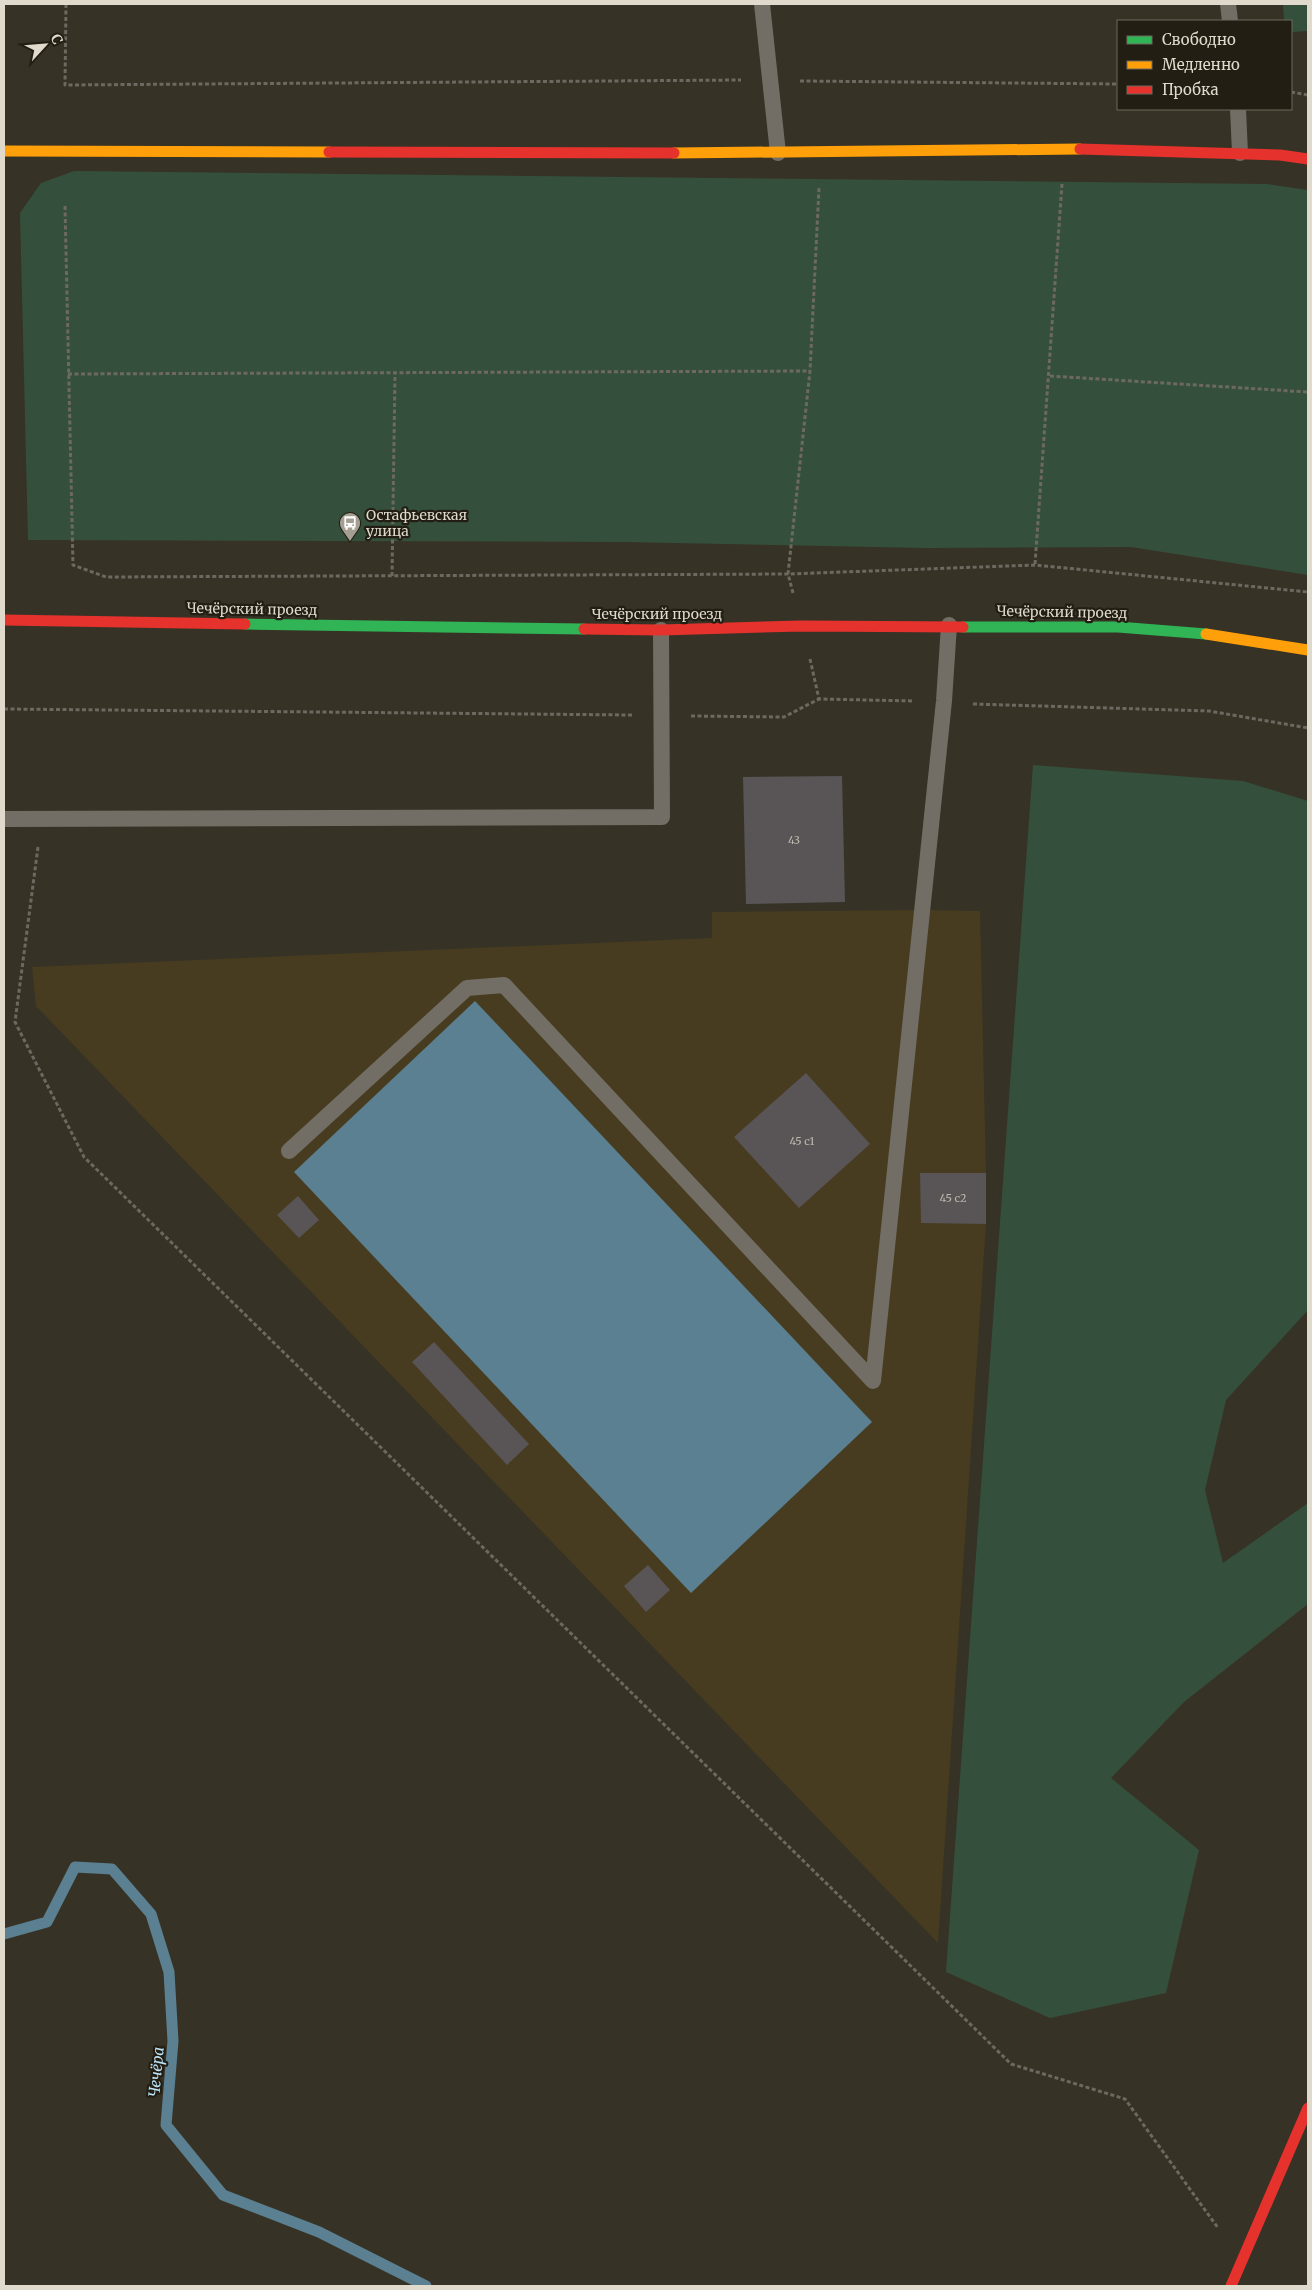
<svg xmlns="http://www.w3.org/2000/svg" width="1312" height="2290" font-family="Merriweather,serif">
<style>
.built{fill:#473c20}
.green{fill:#34503c}
.water{fill:#5b8091}
.lines{fill:none;stroke-linecap:round;stroke-linejoin:round}
.stream{stroke:#5b8091;stroke-width:11}
.building{fill:#595455}
.path{stroke:#6d6960;stroke-width:3;stroke-dasharray:4 2.5;stroke-linecap:butt}
.lane{stroke:#726e65;stroke-width:16}
.fast{stroke:#30b455;stroke-width:11}
.slow{stroke:#ff9f0a;stroke-width:11}
.jam{stroke:#e5322d;stroke-width:11}
.labels{text-anchor:middle;dominant-baseline:central;stroke-width:4.5;stroke-linejoin:round;paint-order:stroke}
.number-label{font-size:11px;fill:#beb8ae}
.poi-label{font-size:14px;fill:#dfdacc;stroke:#221e13;text-anchor:start}
.street-label{font-size:14px;fill:#dfdacc;stroke:#221e13}
.water-label{font-size:15px;font-style:italic;fill:#bce4f9;stroke:#221e13}
</style>
<rect width="100%" height="100%" fill="#373226"/>
<path class="built" d="M923,910l57,1 6,262v51l-48,719 -902,-937 -4,-39 680,-29v-26z"/>
<g class="green">
<path d="M1283,4h25v27l-17,1v-11h-7z"/>
<path d="M74,171l1193,13 41,6v385l-177,-28 -205,1 -301,-6 -597,-2 -8,-327 21,-30z"/>
<path d="M1033,765l210,16 65,20v509l-82,90 -21,90 18,73 85,-60v101l-124,98 -73,76 88,72 -33,143 -116,25 -104,-46z"/>
</g>
<path class="water" d="M475,1001l397,421 -181,171 -397,-421z"/>
<g class="lines">
<path class="stream" d="M4,1934l43,-12 28,-55 37,2 39,45 18,58 4,69 -7,84 57,70 96,37 107,54"/>
</g>
<g class="building">
<path d="M842,776l3,126 -99,2 -3,-127z"/>
<path d="M806,1073l64,71 -71,64 -65,-71z"/>
<path d="M920,1173h66v51l-65,-1z"/>
<path d="M298,1196l21,24 -20,18 -22,-23z"/>
<path d="M434,1342l95,102 -22,21 -95,-103z"/>
<path d="M648,1565l22,25 -24,22 -22,-26z"/>
</g>
<g class="lines">
<g class="path">
<path d="M66,4l-1,81 676,-5"/>
<path d="M800,81l318,3"/>
<path d="M1291,92l17,3"/>
<path d="M65,206l8,359 33,12 682,-3 247,-9 273,27"/>
<path d="M68,374l742,-3"/>
<path d="M1050,376l258,16"/>
<path d="M1035,564l27,-380"/>
<path d="M392,576l3,-203"/>
<path d="M793,593l-5,-19 22,-203 9,-183"/>
<path d="M810,659l9,40 95,2"/>
<path d="M973,704l236,7 99,17"/>
<path d="M4,709l628,6"/>
<path d="M691,716l93,1 35,-18"/>
<path d="M38,847l-23,175 69,135 927,907 114,35 93,129"/>
</g>
<g class="lane">
<path d="M762,4l16,149"/>
<path d="M1228,4l2,17"/>
<path d="M1238,109l2,44"/>
<path d="M4,819l658,-2 -1,-187"/>
<path d="M289,1151l178,-163 37,-3 369,396 71,-680 5,-76"/>
</g>
<g class="fast">
<path d="M245,624l339,5"/>
<path d="M963,627h155l88,7"/>
</g>
<g class="slow">
<path d="M4,151l325,1"/>
<path d="M674,153l406,-4"/>
<path d="M1206,634l102,16"/>
</g>
<g class="jam">
<path d="M1080,149l200,6 28,4"/>
<path d="M329,152l345,1"/>
<path d="M4,620l241,4"/>
<path d="M584,629l77,1 140,-4 162,1"/>
<path d="M1231,2286l77,-178"/>
</g>
</g>
<defs>
<g id="bus-pin" transform="scale(1.125)"><path d="M0 17L-7.5 6A9.5 9.5 0 1 1 7.5 6Z" fill="#a49f92" stroke="#221e13"/><path d="M-5-6H5V4H4V6H2V4H-2V6H-4V4H-5ZM-3.5-4V0h7V-4ZM-3.5 1.2v1.5H-2V1.2ZM2 1.2v1.5H3.5V1.2Z" fill="#fff"/></g>
</defs>
<g fill-rule="evenodd">
<use href="#bus-pin" x="350" y="523"/>
</g>
<g class="labels">
<g class="number-label">
<text x="794" y="840">43</text>
<text x="802" y="1141">45 с1</text>
<text x="953" y="1198">45 с2</text>
</g>
<g class="poi-label">
<text x="366" y="515">Остафьевская<tspan x="366" dy="16">улица</tspan></text>
</g>
<g class="street-label">
<text transform="translate(252 609) rotate(1)">Чечёрский проезд</text>
<text transform="translate(1062 612) rotate(1)">Чечёрский проезд</text>
<text x="657" y="614">Чечёрский проезд</text>
</g>
<g class="water-label">
<text transform="translate(156 2072) rotate(-85)">Чечёра</text>
</g>
</g>
<rect width="1312" height="2290" fill="none" stroke="#dfdacc" stroke-width="10"/>
<rect x="1117" y="20" width="175" height="90" fill="#221e13" stroke="#6e695d"/>
<rect x="1127" y="36" width="25" height="8" fill="#30b455" stroke="#6e695d"/>
<text x="1162" y="45" font-size="15" fill="#dfdacc">Свободно</text>
<rect x="1127" y="61" width="25" height="8" fill="#ff9f0a" stroke="#6e695d"/>
<text x="1162" y="70" font-size="15" fill="#dfdacc">Медленно</text>
<rect x="1127" y="86" width="25" height="8" fill="#e5322d" stroke="#6e695d"/>
<text x="1162" y="95" font-size="15" fill="#dfdacc">Пробка</text>
<g transform="translate(45 45) rotate(64)" stroke="#221e13" stroke-width="4" paint-order="stroke">
<path d="M0-4L9 19L0 12L-9 19Z" fill="#dfdacc"/>
<text y="-8" font-size="14" font-weight="bold" text-anchor="middle" fill="#dfdacc">С</text>
</g>
</svg>
